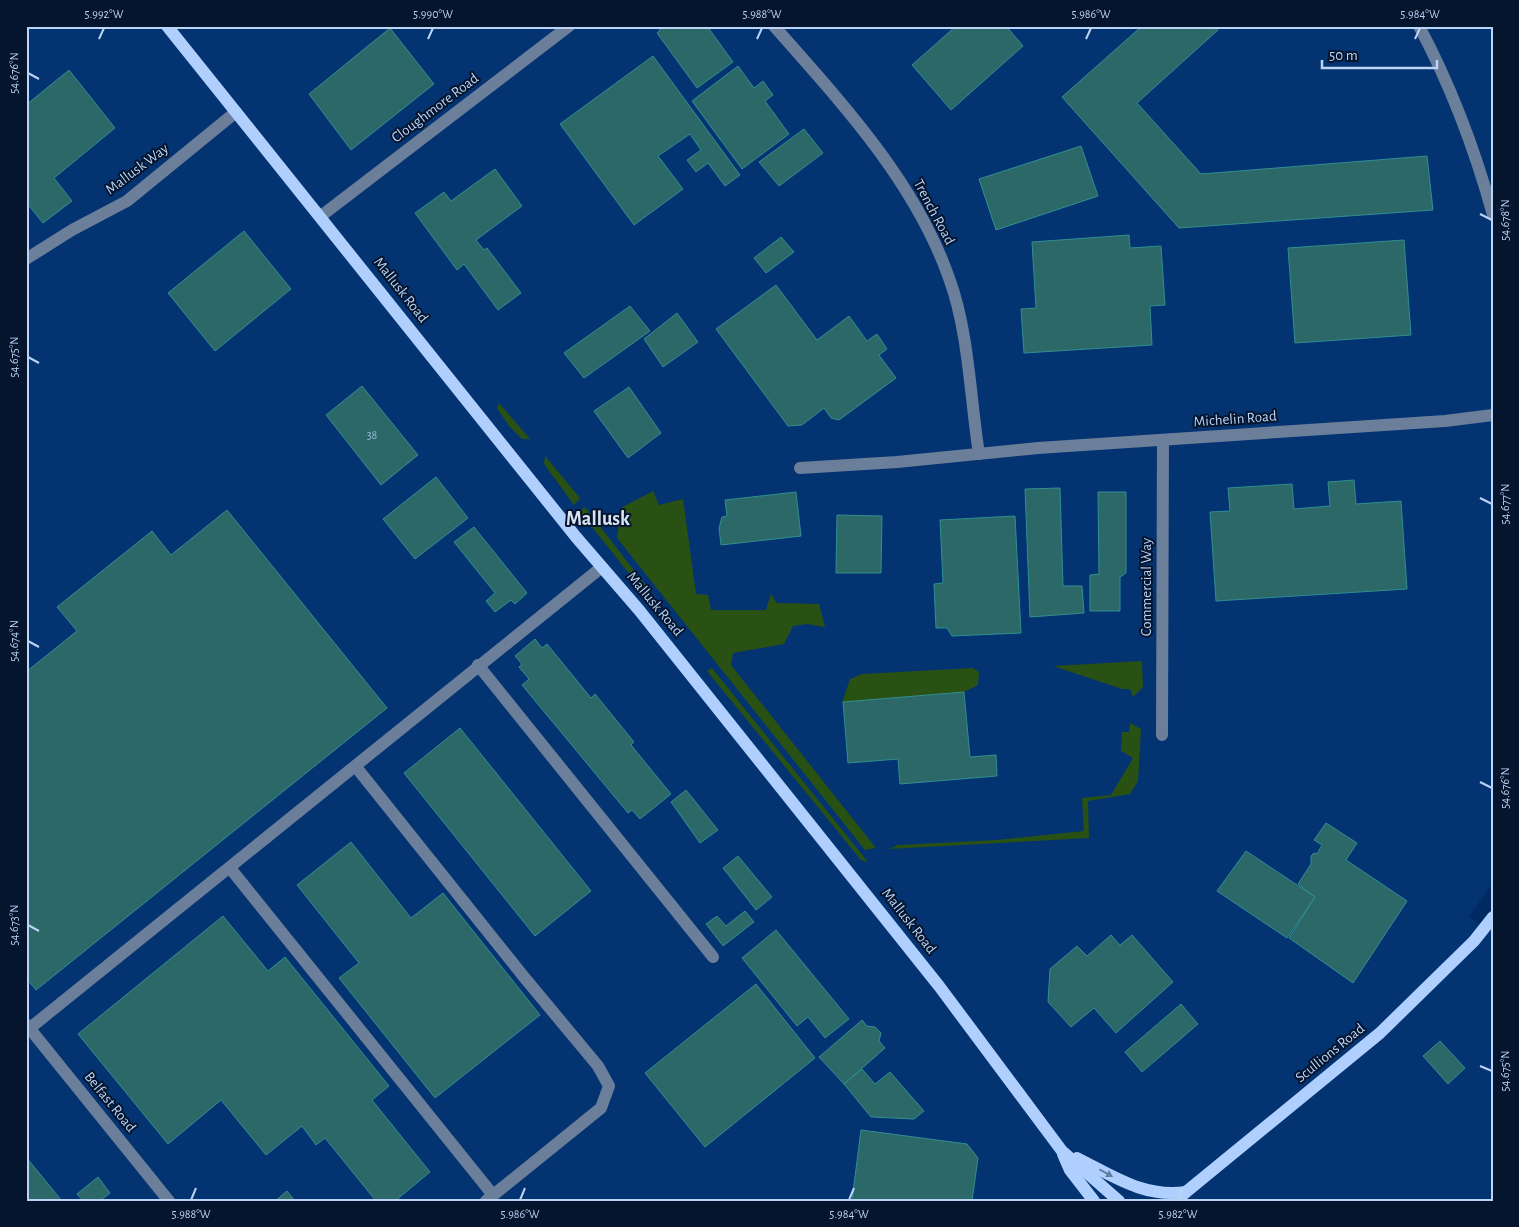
<svg xmlns="http://www.w3.org/2000/svg" width="1519" height="1227" font-family="'Alegreya Sans',sans-serif">
<style>
.built{fill:#043371}
.green{fill:#295114}
.building{fill:#2d6869;stroke:#308f91}
.lines{fill:none;stroke-linecap:round;stroke-linejoin:round}
.minor{stroke:#6b7e9a;stroke-width:12}
.major{stroke:#afd0fe;stroke-width:12}
.oneway{fill:#627ca0}
.ticks{fill:none;stroke:#bbd3f5;stroke-width:2}
.labels{text-anchor:middle;dominant-baseline:central;stroke-width:4;stroke-linejoin:round;paint-order:stroke}
.number-label{font-size:12px;fill:#98b8d2}
.street-label{font-size:15px;fill:#bbd3f5;stroke:#04152d}
.district-label{font-size:20px;font-weight:bold;fill:#d9e3f1;stroke:#04152d}
.neatline{fill:none;stroke:#bbd3f5;stroke-width:2}
.ticks-label{font-size:12px;text-anchor:middle;fill:#bbd3f5}
</style>
<rect width="100%" height="100%" fill="#002a62"/>
<path class="built" d="M26,26h1467v856l-24,35 24,14v270h-1467z"/>
<g class="green">
<path d="M499,403l31,36h-8l-13,-13 -12,-18z"/>
<path d="M545,456l35,42 -6,7 -30,-41z"/>
<path d="M653,491l6,14 24,-6 13,95 12,1 3,15h55l5,-16 6,9 42,1 6,23 -18,-3 -14,2 -9,18 -51,9 -2,12 145,183 -11,2 -248,-312 4,-30z"/>
<path d="M585,507l65,84 -18,-14 -53,-66z"/>
<path d="M1142,661l1,26 -10,10 -3,-8h-8l-69,-23z"/>
<path d="M712,668l156,194 -7,-2 -154,-189z"/>
<path d="M973,668l6,4 -1,13 -14,7 -122,11 8,-24 12,-5z"/>
<path d="M1130,723l11,6 -3,52 -8,13 -42,7 1,37 -200,11 9,-4 99,-5 87,-9 -2,-33 29,-3 22,-37 -12,-7 1,-19h7z"/>
</g>
<g class="building">
<path d="M657,26h50l26,36 -36,26 -40,-55 3,-3z"/>
<path d="M956,26h50l17,20 -72,64 -39,-45z"/>
<path d="M1142,26h73l3,4 -81,73 64,71 226,-18 6,54 -254,18 -117,-131z"/>
<path d="M390,28l44,56 -83,66 -42,-56z"/>
<path d="M653,56l87,119 -15,11 -17,-23 -12,9 -9,-12 14,-10 -11,-16 -32,22 25,33 -49,36 -74,-101z"/>
<path d="M738,66l16,22 9,-7 10,14 -8,6 24,33 -47,35 -50,-68z"/>
<path d="M69,70l46,58 -61,50 18,23 -29,22 -17,-21v-97z"/>
<path d="M804,129l19,24 -44,33 -20,-24z"/>
<path d="M1081,146l17,50 -102,34 -17,-51z"/>
<path d="M495,169l27,37 -46,34 8,10 3,-2 34,45 -23,17 -34,-46 -7,6 -42,-57 29,-21 7,9z"/>
<path d="M244,231l47,58 -76,62 -47,-58z"/>
<path d="M1129,235l1,13 31,-2 4,59 -15,1 2,39 -128,8 -3,-44 15,-1 -4,-66z"/>
<path d="M781,237l13,15 -28,21 -12,-15z"/>
<path d="M1404,240l7,95 -116,8 -7,-95z"/>
<path d="M776,285l41,55 32,-24 18,25 10,-7 10,15 -8,6 17,23 -57,42 -8,-2 -7,-10 -22,17 -14,1 -72,-97z"/>
<path d="M630,306l20,25 -66,47 -20,-25z"/>
<path d="M677,313l21,29 -35,25 -19,-28z"/>
<path d="M362,386l56,69 -37,30 -55,-70z"/>
<path d="M629,387l32,46 -33,25 -34,-47z"/>
<path d="M436,477l32,41 -53,41 -32,-40z"/>
<path d="M1354,480l2,24 45,-3 6,88 -191,12 -6,-89 20,-1 -2,-23 64,-4 2,25 36,-3 -2,-24z"/>
<path d="M1060,488l3,98h19l2,27 -54,4 -5,-128z"/>
<path d="M796,492l5,44 -80,9 -2,-17 3,-11 5,-1 -2,-16z"/>
<path d="M1098,492h28v81l-6,4v34h-30v-36l9,-1z"/>
<path d="M227,510l160,198 -351,282 -10,-12v-306l51,-41 -20,-24 95,-76 19,24z"/>
<path d="M837,515l45,1 -1,57h-45z"/>
<path d="M1015,516l6,117 -69,3 -5,-8h-11l-2,-44 9,-1 -3,-63z"/>
<path d="M474,527l53,66 -12,11 -4,-4 -16,12 -9,-11 9,-8 -41,-51z"/>
<path d="M535,639l7,9 5,-4 44,54 4,-4 39,48 -3,3 40,49 -31,25 -8,-9 -4,3 -106,-128 7,-6 -10,-12 3,-3 -7,-8z"/>
<path d="M964,692l6,65 26,-2 1,21 -97,8 -2,-25 -50,4 -5,-61z"/>
<path d="M460,728l131,163 -56,45 -131,-163z"/>
<path d="M686,790l32,40 -18,13 -29,-41z"/>
<path d="M1326,823l31,20 -11,17 61,41 -54,82 -64,-45 26,-41 -17,-13 13,-20v-8l3,-3 3,1 5,-9 -8,-5z"/>
<path d="M351,842l60,76 32,-25 97,122 -105,83 -96,-120 20,-15 -62,-78z"/>
<path d="M1246,851l69,46 -28,41 -70,-47z"/>
<path d="M738,856l34,41 -16,13 -33,-42z"/>
<path d="M745,911l9,11 -31,24 -17,-22 11,-8 9,10z"/>
<path d="M223,916l45,55 17,-14 104,129 -17,14 58,72 -35,29h-19l-51,-63 -9,7 -14,-19 -36,29 -45,-55 -53,44 -90,-110z"/>
<path d="M776,930l73,89 -24,19 -17,-21 -11,9 -55,-68z"/>
<path d="M1111,935l9,10 12,-10 41,47 -57,51 -22,-25 -23,19 -23,-25 2,-33 27,-23 10,10z"/>
<path d="M756,984l59,74 -110,89 -60,-74z"/>
<path d="M1181,1004l17,20 -56,48 -17,-20z"/>
<path d="M862,1020l5,6 8,1 6,6 -2,8 6,7 -41,36 -25,-27z"/>
<path d="M1440,1041l25,27 -17,16 -25,-28z"/>
<path d="M862,1069l13,15 15,-12 34,39 -10,8 -43,-2 -27,-33z"/>
<path d="M861,1130l106,14 11,14 -6,43 -120,-1z"/>
<path d="M26,1157l36,44h-36z"/>
<path d="M98,1177l12,16 -10,8h-17l-6,-7z"/>
<path d="M287,1191l8,10h-20z"/>
</g>
<g class="lines">
<g class="minor">
<path d="M774,26c67,76 141,155 175,252 20,54 21,119 30,176"/>
<path d="M1419,26c32,60 56,124 74,189"/>
<path d="M321,216l248,-190"/>
<path d="M26,259l46,-29 55,-29 109,-89"/>
<path d="M800,468l97,-6 141,-14 407,-27 48,-6"/>
<path d="M478,665l235,292"/>
<path d="M1162,735l1,-295"/>
<path d="M356,767l168,210 74,89 11,20 -8,22 -115,93"/>
<path d="M230,868l263,327"/>
<path d="M26,1024l143,177"/>
<path d="M30,1028l572,-461"/>
</g>
<g class="major">
<path d="M167,26l409,511 63,73 300,376 123,165 57,50"/>
<path d="M1063,1154l7,16 24,31"/>
<path d="M1077,1158c36,18 67,40 109,34"/>
<path d="M1175,1201l205,-168 94,-92 19,-24"/>
</g>
</g>
<defs><path id="oneway-solid" d="M-6-.8H1V-3.2L6.5 0L1 3.2V.8H-6Z" transform="scale(1.25)"/></defs>
<use class="oneway" href="#oneway-solid" transform="translate(1106 1173) rotate(29)"/>
<path class="ticks" d="M99,39l5,-11M428,39l5,-11M757,39l5,-11M1086,39l5,-11M1415,39l5,-11M28,73l11,6M1480,214l12,6M28,357l11,6M1480,498l12,6M28,641l11,6M1480,782l12,6M28,925l11,6M1480,1066l12,5M191,1200l5,-12M520,1200l5,-12M849,1200l5,-12M1178,1200l5,-12"/>
<g class="labels">
<g class="number-label">
<text x="372" y="435">38</text>
</g>
<g class="street-label">
<text transform="translate(435 108) rotate(-37)">Cloughmore Road</text>
<text transform="translate(137 169) rotate(-37)">Mallusk Way</text>
<text transform="translate(934 212) rotate(62)">Trench Road</text>
<text transform="translate(401 290) rotate(52)">Mallusk Road</text>
<text transform="translate(1235 419) rotate(-4)">Michelin Road</text>
<text transform="translate(1146 587) rotate(-90)">Commercial Way</text>
<text transform="translate(655 604) rotate(50)">Mallusk Road</text>
<text transform="translate(909 921) rotate(52)">Mallusk Road</text>
<text transform="translate(1330 1053) rotate(-39)">Scullions Road</text>
<text transform="translate(110 1102) rotate(51)">Belfast Road</text>
</g>
<g class="district-label">
<text x="598" y="519">Mallusk</text>
</g>
</g>
<rect width="1519" height="1227" fill="none" stroke="#04152d" stroke-width="55"/>
<path d="M1322 60v8h115v-8" fill="none" stroke="#bbd3f5" stroke-width="2.5"/>
<text x="1329" y="60" font-size="15" fill="#bbd3f5" stroke="#04152d" stroke-width="4" paint-order="stroke">50 m</text>
<rect x="28" y="28" width="1464" height="1172" class="neatline"/>
<g class="ticks-label">
<text x="104" y="18">5.992°W</text>
<text x="433" y="18">5.990°W</text>
<text x="762" y="18">5.988°W</text>
<text x="1091" y="18">5.986°W</text>
<text x="1420" y="18">5.984°W</text>
<text transform="translate(14 73) rotate(-90)" y="4">54.676°N</text>
<text transform="translate(1505 220) rotate(-90)" y="4">54.678°N</text>
<text transform="translate(14 357) rotate(-90)" y="4">54.675°N</text>
<text transform="translate(1505 504) rotate(-90)" y="4">54.677°N</text>
<text transform="translate(14 641) rotate(-90)" y="4">54.674°N</text>
<text transform="translate(1505 788) rotate(-90)" y="4">54.676°N</text>
<text transform="translate(14 925) rotate(-90)" y="4">54.673°N</text>
<text transform="translate(1505 1071) rotate(-90)" y="4">54.675°N</text>
<text x="191" y="1218">5.988°W</text>
<text x="520" y="1218">5.986°W</text>
<text x="849" y="1218">5.984°W</text>
<text x="1178" y="1218">5.982°W</text>
</g>
</svg>
